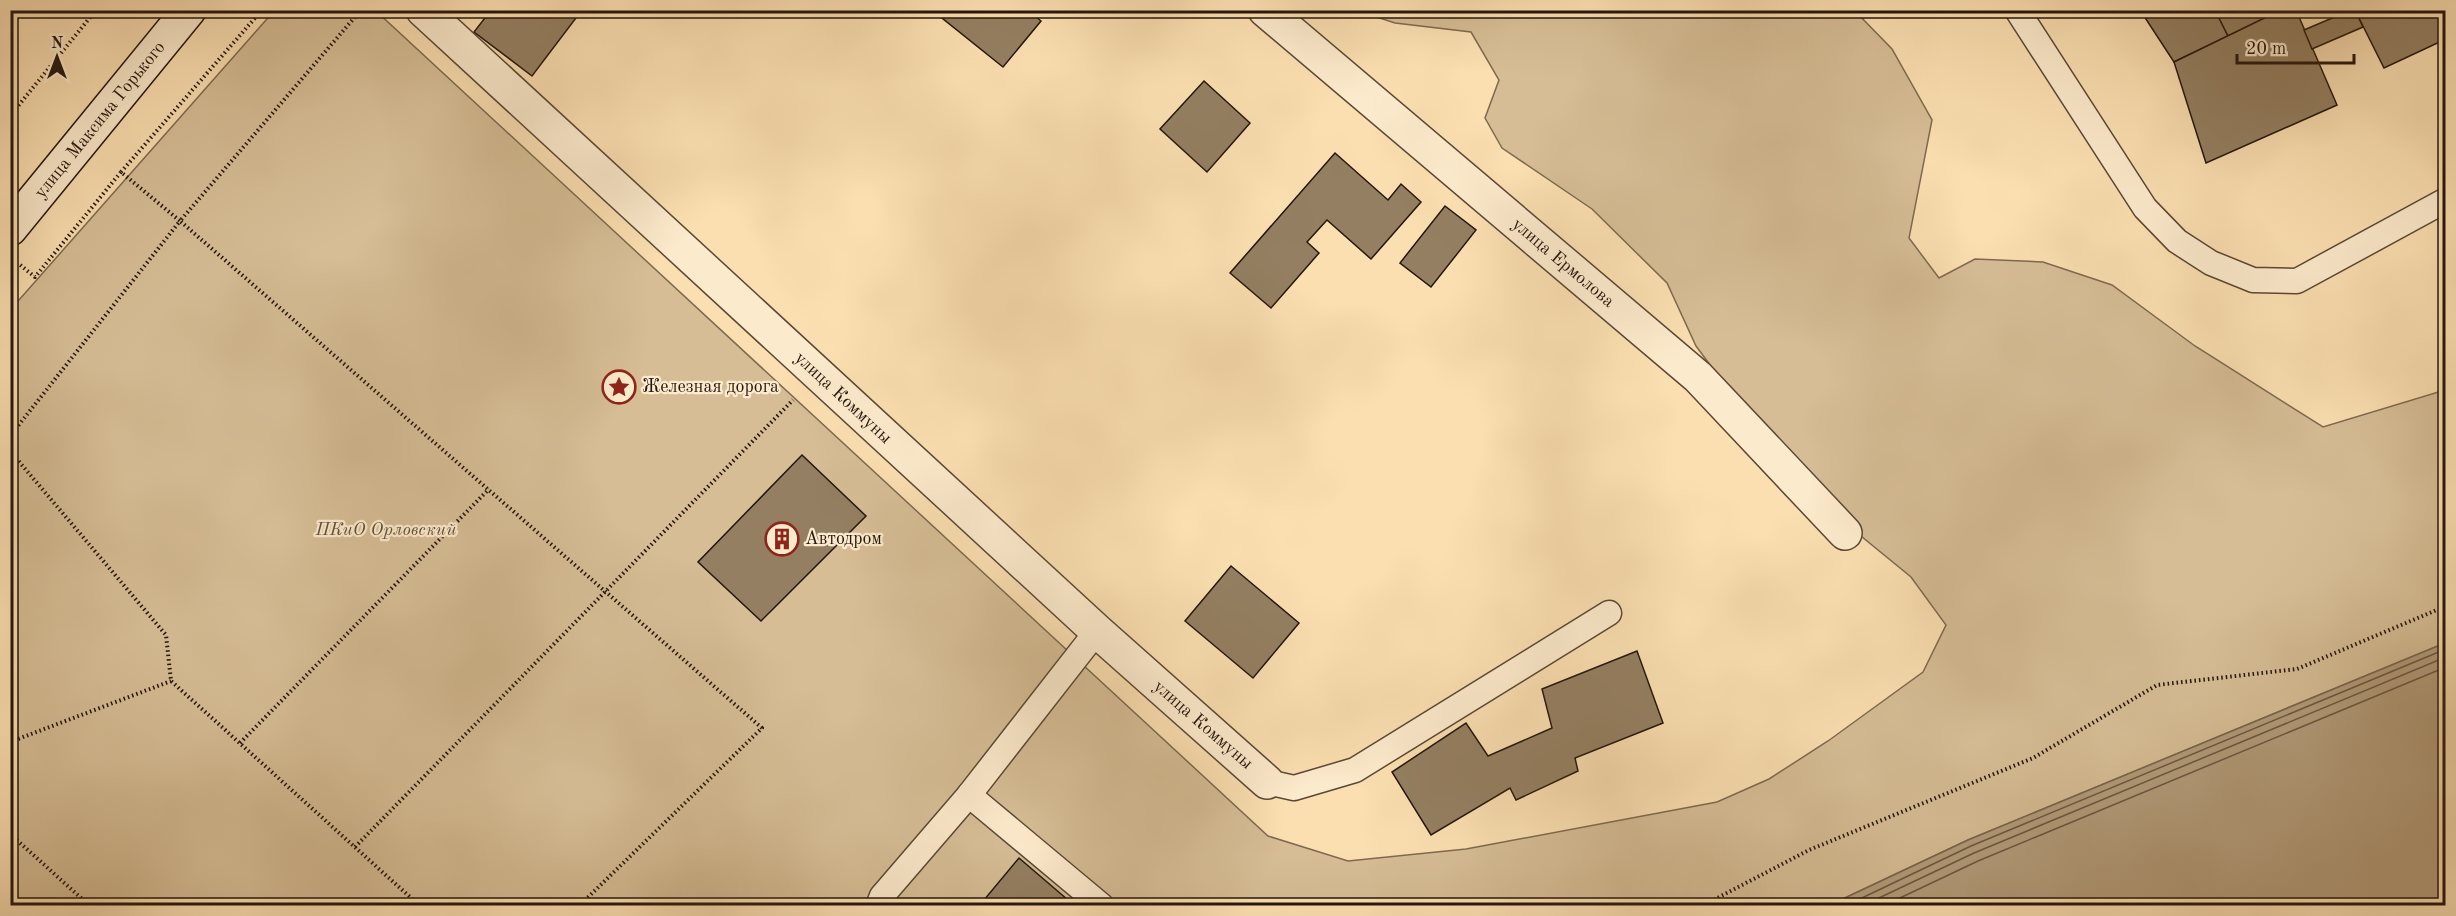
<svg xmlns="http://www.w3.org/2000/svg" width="2456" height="916" font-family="'Old Standard TT',serif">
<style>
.green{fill:#d6bd95;stroke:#7d6a50;stroke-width:1.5}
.water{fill:#b29b79;stroke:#79664d;stroke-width:1.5}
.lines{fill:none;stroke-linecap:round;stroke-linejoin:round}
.shore{stroke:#6b5842;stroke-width:1.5}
.building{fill:#947f62;stroke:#24160c;stroke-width:1.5}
.service-casing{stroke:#5a4835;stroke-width:27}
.minor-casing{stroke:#5a4835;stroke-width:36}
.secondary-casing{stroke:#24160c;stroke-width:36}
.path{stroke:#24160c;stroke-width:4;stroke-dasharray:1.5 3;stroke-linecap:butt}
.service{stroke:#fceacc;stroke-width:24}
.minor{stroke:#fceacc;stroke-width:33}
.secondary{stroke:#fceacc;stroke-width:33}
.labels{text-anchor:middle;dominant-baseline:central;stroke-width:4.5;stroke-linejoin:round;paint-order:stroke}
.street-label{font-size:18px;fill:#24160c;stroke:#fceacc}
.poi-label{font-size:18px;fill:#24160c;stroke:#fceacc;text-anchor:start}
.park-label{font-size:18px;font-style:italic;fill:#62503c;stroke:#fceacc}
</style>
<rect width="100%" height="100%" fill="#fbdfb1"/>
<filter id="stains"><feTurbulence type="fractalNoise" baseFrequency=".00333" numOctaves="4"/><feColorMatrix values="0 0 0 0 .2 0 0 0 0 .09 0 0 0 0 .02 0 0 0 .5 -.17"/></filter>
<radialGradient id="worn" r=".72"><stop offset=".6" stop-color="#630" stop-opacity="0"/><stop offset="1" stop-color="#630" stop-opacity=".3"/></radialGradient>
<path class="green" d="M274,11h102l892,825 80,25 118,-12 251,-47 52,-23 59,-38 95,-69 23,-47 -35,-48 -110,-90 -105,-141 -29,-63 -75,-74 -90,-61 -17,-30 14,-38 -28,-48 -76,-9 -37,-12h497l37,38 40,71 -23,118 30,40 36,-19 68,3 69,23 83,61 128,81 122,-37v253l-477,197 -138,65 -1819,1v-597z"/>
<path class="water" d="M2445,643v262h-615l138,-65z"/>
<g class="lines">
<g class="shore">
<path d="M1845,906l126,-60 475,-197"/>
<path d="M1862,906l112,-53 472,-196"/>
<path d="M1883,906l95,-45 468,-194"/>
</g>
</g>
<g class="building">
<path d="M491,10h91l-50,66 -58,-44z"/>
<path d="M948,10h80l13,11 -38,46 -61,-49z"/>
<path d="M2140,10h75l13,26 -54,26z"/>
<path d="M2215,10h66l-53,26z"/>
<path d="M2281,10h15l41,95 -131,58 -32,-101z"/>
<path d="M2351,10h4l8,17 -51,22 -8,-19z"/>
<path d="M2355,10h90l1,29 -62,29z"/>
<path d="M1204,81l46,42 -43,49 -47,-43z"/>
<path d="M1335,153l53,47 13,-16 20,18 -50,57 -44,-39 -20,22 12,11 -48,55 -41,-35z"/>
<path d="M1445,206l31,24 -45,57 -31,-24z"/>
<path d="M802,455l64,61 -105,105 -63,-59z"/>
<path d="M1231,566l68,57 -46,55 -68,-57z"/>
<path d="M1637,651l26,72 -88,35 3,13 -62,29 -6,-12 -79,47 -39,-63 74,-49 22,33 64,-28 -10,-39z"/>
<path d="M1019,858l56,48h-96z"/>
</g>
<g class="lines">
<g class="service-casing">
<g id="service">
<path d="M2017,10l128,198 32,33 34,22 42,17 44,1 149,-81"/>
<path d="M1267,782l27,6 61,-18 254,-157"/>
<path d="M969,795l133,111"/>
<path d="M878,906l4,-10 87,-101 128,-164"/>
</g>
</g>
<g class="minor-casing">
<g id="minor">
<path d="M423,10l674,621 170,151"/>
<path d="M1265,10l433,367 147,156"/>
</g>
</g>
<g class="secondary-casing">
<path id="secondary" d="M10,229l179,-219"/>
</g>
<g class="path">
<path d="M361,10l-181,211 582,507 -183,178"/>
<path d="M10,116l86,-106"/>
<path d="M121,172l141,-162"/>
<path d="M10,436l170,-215 -59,-49 -86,105 -16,-13"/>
<path d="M10,451l156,184 5,46 249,225"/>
<path d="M10,742l161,-61"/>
<path d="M240,743l249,-254"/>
<path d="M10,834l80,72"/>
<path d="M355,847l438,-447"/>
<path d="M1702,906l107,-56 224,-92 124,-73 140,-16 149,-63"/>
</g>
<use href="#service" class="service"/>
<use href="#minor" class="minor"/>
<use href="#secondary" class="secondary"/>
</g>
<defs>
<g id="sight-ring" transform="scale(1.725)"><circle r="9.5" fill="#fceacc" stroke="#8f2418" stroke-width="1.5"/><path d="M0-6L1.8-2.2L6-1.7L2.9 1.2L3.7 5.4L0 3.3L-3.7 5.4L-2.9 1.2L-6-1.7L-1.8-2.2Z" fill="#8f2418"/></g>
<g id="building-ring" transform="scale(1.725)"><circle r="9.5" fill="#fceacc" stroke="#8f2418" stroke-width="1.5"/><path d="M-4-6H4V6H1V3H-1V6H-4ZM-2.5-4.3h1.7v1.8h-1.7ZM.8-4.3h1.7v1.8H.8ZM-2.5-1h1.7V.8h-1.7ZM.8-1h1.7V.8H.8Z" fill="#8f2418"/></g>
</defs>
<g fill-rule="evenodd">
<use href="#sight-ring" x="619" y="387"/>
<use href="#building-ring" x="782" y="539"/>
</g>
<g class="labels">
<g class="street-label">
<text transform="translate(100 120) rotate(-51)">улица Максима Горького</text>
<text transform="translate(1563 263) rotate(40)">улица Ермолова</text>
<text transform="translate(843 398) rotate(43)">улица Коммуны</text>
<text transform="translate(1203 725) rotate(41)">улица Коммуны</text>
</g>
<g class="poi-label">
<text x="642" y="387">Железная дорога</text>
<text x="805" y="539">Автодром</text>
</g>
<g class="park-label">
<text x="386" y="530">ПКиО Орловский</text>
</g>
</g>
<rect width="2456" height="916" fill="none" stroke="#fbdfb1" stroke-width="36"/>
<rect x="12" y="12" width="2432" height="892" fill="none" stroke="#24160c" stroke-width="3"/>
<rect x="18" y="18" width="2420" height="880" fill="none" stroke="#24160c" stroke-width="1.5"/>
<g transform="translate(57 57)" stroke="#fceacc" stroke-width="4.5" paint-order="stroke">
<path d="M0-4.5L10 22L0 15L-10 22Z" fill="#24160c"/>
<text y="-9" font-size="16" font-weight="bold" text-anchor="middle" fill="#24160c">N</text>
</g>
<path d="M2237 54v9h117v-9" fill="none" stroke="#24160c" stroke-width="3"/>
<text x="2246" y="54" font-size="18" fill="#24160c" stroke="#fceacc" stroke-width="4.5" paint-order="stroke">20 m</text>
<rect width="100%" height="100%" filter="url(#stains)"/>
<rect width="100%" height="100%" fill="url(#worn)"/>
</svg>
